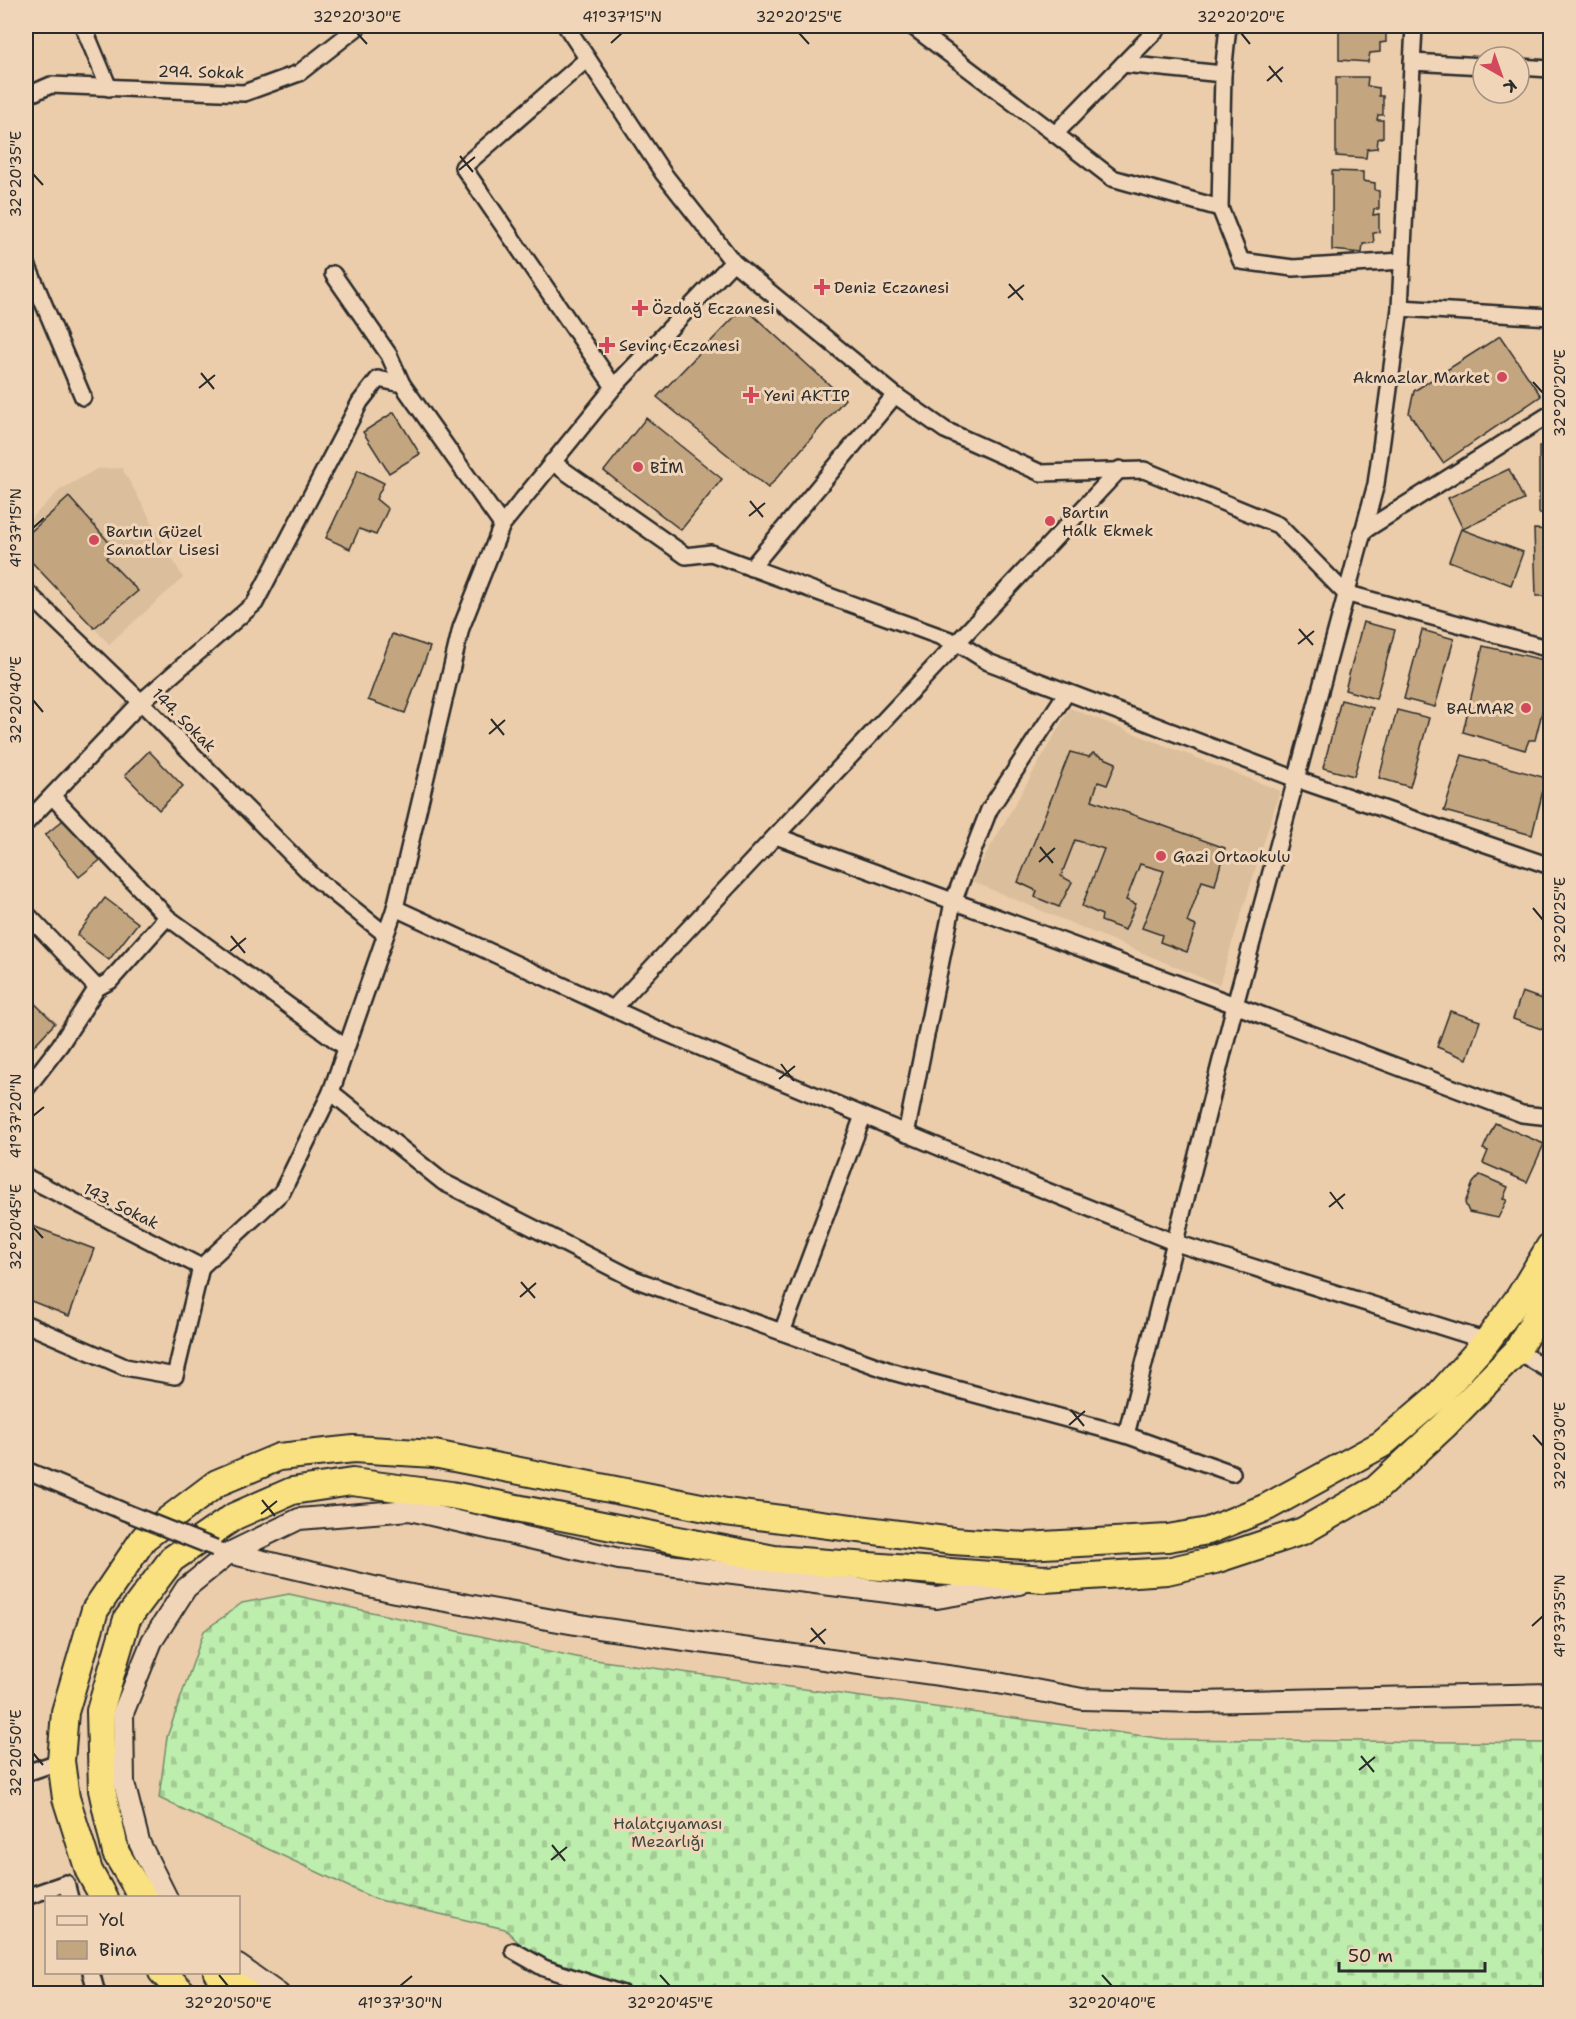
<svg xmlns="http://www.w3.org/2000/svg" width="1576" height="2019" font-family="'Shantell Sans',sans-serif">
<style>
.built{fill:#dbbe9c}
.cemetery{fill:url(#cemetery-stones);stroke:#748c6c;stroke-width:1.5}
.building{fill:#c3a680;stroke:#2b2b2b;stroke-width:1.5}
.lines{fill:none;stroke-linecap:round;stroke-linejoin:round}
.minor-casing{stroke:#2b2b2b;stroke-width:20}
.tertiary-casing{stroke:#2b2b2b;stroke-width:24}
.trunk-casing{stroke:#2b2b2b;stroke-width:30}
.minor{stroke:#f1d5b8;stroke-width:15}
.tertiary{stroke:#f1d5b8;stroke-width:20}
.trunk{stroke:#f9e181;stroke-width:26}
.minor-bridge-casing{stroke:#2b2b2b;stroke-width:20;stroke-linecap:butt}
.minor-bridge{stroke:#f1d5b8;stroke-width:15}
.ticks{fill:none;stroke:#2b2b2b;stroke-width:2}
.poi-dot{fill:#d1495b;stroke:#f1d5b8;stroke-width:2}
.labels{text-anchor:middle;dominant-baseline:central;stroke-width:6;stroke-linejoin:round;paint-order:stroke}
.street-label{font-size:16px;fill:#2b2b2b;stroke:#f1d5b8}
.poi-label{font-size:16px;fill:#2b2b2b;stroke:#f1d5b8;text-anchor:start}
.park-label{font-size:16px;fill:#41483e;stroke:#f1d5b8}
.neatline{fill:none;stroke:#2b2b2b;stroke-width:2}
.ticks-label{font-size:15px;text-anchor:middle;fill:#2b2b2b}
</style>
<defs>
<pattern id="cemetery-stones" width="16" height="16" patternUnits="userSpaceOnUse" patternTransform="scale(1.5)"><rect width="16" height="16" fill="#bdeead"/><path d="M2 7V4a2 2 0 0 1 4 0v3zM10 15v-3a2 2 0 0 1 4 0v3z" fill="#a3cc95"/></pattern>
</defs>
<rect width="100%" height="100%" fill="#ebcdab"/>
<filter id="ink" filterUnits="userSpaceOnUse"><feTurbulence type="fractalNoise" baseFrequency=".0167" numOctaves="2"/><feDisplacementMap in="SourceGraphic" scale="12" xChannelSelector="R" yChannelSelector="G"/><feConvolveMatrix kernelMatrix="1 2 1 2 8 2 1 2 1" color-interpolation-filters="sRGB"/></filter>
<g filter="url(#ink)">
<g class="built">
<path d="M122,468l61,110 -74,66 -83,-88v-33l34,-33 37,-21z"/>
<path d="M1070,708l210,83 -61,194 -248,-104z"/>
</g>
<path class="cemetery" d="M289,1594l292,64 584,81 385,4v250h-908l-107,-34 -30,-30 -130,-30 -216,-101 8,-61 37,-106 38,-28z"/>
<g class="building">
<path d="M1339,26h47v16l-6,1v9l-10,1 -2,9 -29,-2z"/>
<path d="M1336,77h32l-1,9 12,2v8h4v19h-5l-1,5h6v17l-5,2 -1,9 -10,1 -1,9 -30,-2z"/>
<path d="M1332,171l31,1v9l12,2v7l4,1v18h-5l-1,6 6,-1v18l-6,1 1,10 -11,1 -1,9 -30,-3z"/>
<path d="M744,307l101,92 -77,89 -111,-91z"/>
<path d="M1500,336l41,60 -98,67 -34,-50 5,-22z"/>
<path d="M394,412l26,42 -31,19 -26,-41z"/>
<path d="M646,418l76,61 -41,51 -77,-59z"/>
<rect x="1539" y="446" width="11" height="67"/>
<path d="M1509,469l15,31 -61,29 -15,-31z"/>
<path d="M358,470l26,13 -8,16 12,10 -12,26 -17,-6 -9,20 -24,-11z"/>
<path d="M69,497l45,51 -8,10 32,33 -44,37 -68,-72v-20z"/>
<path d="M1461,529l62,23 -12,33 -62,-24z"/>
<path d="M1534,529l16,1v66h-14z"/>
<path d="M1363,622l32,8 -19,69 -31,-9z"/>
<path d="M1422,630l32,9 -19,68 -31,-8z"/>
<path d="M392,634l38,13 -25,66 -37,-13z"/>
<path d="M1483,646l65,15 -2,16h4v4l-15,59h-6l-4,10 -62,-18z"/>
<path d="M1341,700l32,8 -19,68 -31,-8z"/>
<path d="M1397,710l32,8 -19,69 -31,-9z"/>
<path d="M149,751l34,35 -24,24 -34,-35z"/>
<path d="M1070,752l19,5 4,-4 23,10 -9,22 -9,-3 -6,18 133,48 -10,37 -13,-4 -15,41 9,4 -9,26 -27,-10 2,-7 -20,-7 22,-57 -24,-7 -14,36 10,4 -11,26 -24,-9 1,-6 -20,-9 22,-57 -29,-9 -14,36 11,6 -13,25 -24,-10 2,-6 -19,-9z"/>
<path d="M1462,755l84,23 -14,57 -88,-24z"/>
<path d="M73,812l35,42 -29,23 -34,-42z"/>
<path d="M105,898l33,25 -29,37 -32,-25z"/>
<path d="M1522,992l28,10v30l-37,-13z"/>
<path d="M26,995l29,28 -29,31z"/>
<path d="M1450,1011l30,10 -13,38 -30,-12z"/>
<path d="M1495,1123l49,21 -17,38 -44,-19 5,-12 -5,-2z"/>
<path d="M1480,1175l28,12 -5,12 4,1 -9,18 -29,-6 -4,-9 8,-20z"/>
<path d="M30,1225l64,24 -25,67 -43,-17v-61z"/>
</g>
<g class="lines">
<g class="minor-casing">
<g id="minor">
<path d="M83,26l26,62"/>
<path d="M566,26l97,147 70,89 162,133 50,35 96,43 103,-3 134,55 67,68 205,56"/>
<path d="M912,26l143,108 105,-108"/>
<path d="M1228,26l-5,48 -3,134 21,53 52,7 109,-7"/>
<path d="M587,59l-124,108 151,220"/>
<path d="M1412,62l71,4"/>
<path d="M1123,64l100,10"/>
<path d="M1519,67l31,2"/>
<path d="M26,96l25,-11 193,8 55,-20 60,-47"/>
<path d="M1055,134l57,44 108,30"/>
<path d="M26,262l57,135"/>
<path d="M333,274l56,81 13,29"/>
<path d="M1400,308l150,9"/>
<path d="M552,462l134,94 25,-3 247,90 30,19 308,117 254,87"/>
<path d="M1362,532l188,-118"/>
<path d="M751,568l144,-173"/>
<path d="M26,591l115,111 174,176 70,56"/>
<path d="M53,797l114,120 178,130"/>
<path d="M26,823l115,-121 114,-99 105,-201 18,-23 24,5 100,141"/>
<path d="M776,836l459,169 287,109 28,3"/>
<path d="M395,908l264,122 311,130 206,83 311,98"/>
<path d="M26,913l71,75"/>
<path d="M614,1008l506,-539"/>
<path d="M26,1089l34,-44 37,-57 13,-7 57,-64"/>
<path d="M331,1092l112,90 191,97 259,93 233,63 106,38"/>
<path d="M906,1134l47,-232 36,-92 78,-118"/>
<path d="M26,1177l175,90"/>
<path d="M26,1324l99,43 50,9 26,-109 81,-75 49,-100 64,-184 66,-280 41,-103 112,-138 119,-125"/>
<path d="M782,1332l81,-216"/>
<path d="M1517,1351l33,20"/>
<path d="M1126,1435l109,-430 141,-521 24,-176 14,-282"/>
<path d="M26,1470l99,42"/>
<path d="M26,1773l35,-12"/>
<path d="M26,1897l40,-14 4,15"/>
<path d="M514,1951l30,17 79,26"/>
<path d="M91,1972l6,22"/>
</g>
</g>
<g class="tertiary-casing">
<g id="tertiary">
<path d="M229,1553l166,39 203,36 400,55 84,16 115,3 353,-8"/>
<path d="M167,1898l-28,-56 -15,-59 -1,-70 29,-72 34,-53 43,-35 70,-34 111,-9 209,49 318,39 83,-14"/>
<path d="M238,1965l41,29"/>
</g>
</g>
<g class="trunk-casing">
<g id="trunk">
<path d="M104,1898l-15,-27 -23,-73 -5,-37 4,-49 30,-102 49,-72 73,-55 62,-26 75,-8 80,5 292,58 227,29 73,5 142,-8 40,-7 59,-24 115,-63 55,-47 50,-56 33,-45 30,-50"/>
<path d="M143,1898l-27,-45 -14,-63 -2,-79 27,-92 45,-60 63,-43 57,-25 60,-9 99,13 323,64 270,20 123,-8 48,-11 88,-29 73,-42 69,-64 72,-74 33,-59"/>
<path d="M162,1972l22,22"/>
<path d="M217,1972l30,22"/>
</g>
</g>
<use href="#minor" class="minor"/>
<use href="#tertiary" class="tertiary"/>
<use href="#trunk" class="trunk"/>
<g class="minor-bridge-casing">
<path id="minor-bridge" d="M125,1512l90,36"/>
</g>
<use href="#minor-bridge" class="minor-bridge"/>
</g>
</g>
<path class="ticks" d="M357,33l10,11M799,33l10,11M1241,33l9,11M611,43l11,-10M1269,66l13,16M1267,81l16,-14M460,156l13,16M459,170l16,-13M33,174l10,11M1009,284l14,16M1008,298l16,-13M201,373l13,16M1533,382l10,11M199,388l16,-13M750,501l13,16M749,516l16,-13M33,528l11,-10M1299,629l14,16M1298,644l16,-13M33,700l10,12M491,719l13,16M489,734l16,-14M1040,847l13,16M1039,862l16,-14M1533,908l10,12M231,936l14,17M230,951l16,-13M781,1064l13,17M779,1079l16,-13M33,1116l11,-9M1330,1192l13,17M1329,1207l16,-13M33,1227l10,11M521,1282l14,16M520,1297l16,-14M1071,1410l13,16M1069,1425l16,-14M1533,1435l10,11M262,1500l13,16M261,1514l16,-13M1532,1626l11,-10M811,1628l14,16M810,1642l16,-13M33,1753l10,12M1361,1756l13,16M1359,1770l16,-13M552,1845l13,16M551,1860l16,-13M219,1975l9,11M660,1975l10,11M1102,1975l10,11M400,1986l12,-10"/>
<g class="poi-dot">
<path d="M819 278h6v6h6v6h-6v6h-6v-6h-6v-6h6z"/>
<path d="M637 299h6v6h6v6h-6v6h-6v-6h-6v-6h6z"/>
<path d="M604 336h6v6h6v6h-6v6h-6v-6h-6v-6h6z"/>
<circle cx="1502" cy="377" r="6"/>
<path d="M748 386h6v6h6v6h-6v6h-6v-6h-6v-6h6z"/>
<circle cx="638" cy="467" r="6"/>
<circle cx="1050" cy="521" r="6"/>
<circle cx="94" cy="540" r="6"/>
<circle cx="1526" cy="708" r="6"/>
<circle cx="1161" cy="856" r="6"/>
</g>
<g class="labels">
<g class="street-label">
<text transform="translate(201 72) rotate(1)">294. Sokak</text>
<text transform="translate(184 720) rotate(45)">144. Sokak</text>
<text transform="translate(121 1206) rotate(27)">143. Sokak</text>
</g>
<g class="poi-label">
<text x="834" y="287">Deniz Eczanesi</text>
<text x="652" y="308">Özdağ Eczanesi</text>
<text x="619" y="345">Sevinç Eczanesi</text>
<text x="1490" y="377" text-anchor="end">Akmazlar Market</text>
<text x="764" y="395">Yeni AKTIP</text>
<text x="650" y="467">BİM</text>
<text x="1062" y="512">Bartın<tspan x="1062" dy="18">Halk Ekmek</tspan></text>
<text x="106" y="531">Bartın Güzel<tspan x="106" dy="18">Sanatlar Lisesi</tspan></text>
<text x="1514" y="708" text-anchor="end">BALMAR</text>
<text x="1173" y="856">Gazi Ortaokulu</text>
</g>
<g class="park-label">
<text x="668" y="1823">Halatçıyaması<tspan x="668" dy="18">Mezarlığı</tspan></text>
</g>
</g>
<rect width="1576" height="2019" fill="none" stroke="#f1d5b8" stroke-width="66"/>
<rect x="45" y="1896" width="195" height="78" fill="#f1d5b8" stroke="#a29180" stroke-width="1.5"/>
<rect x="57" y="1916" width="30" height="9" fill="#f1d5b8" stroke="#a29180" stroke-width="1.5"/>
<text x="99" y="1926" font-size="18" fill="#2b2b2b">Yol</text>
<rect x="57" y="1941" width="30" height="18" fill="#c3a680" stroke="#a29180" stroke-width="1.5"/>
<text x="99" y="1956" font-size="18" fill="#2b2b2b">Bina</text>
<g transform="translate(1501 75) rotate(140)"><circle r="28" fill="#f1d5b8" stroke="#a29180" stroke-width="1.5"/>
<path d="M0-4.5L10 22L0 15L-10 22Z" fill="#d1495b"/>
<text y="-9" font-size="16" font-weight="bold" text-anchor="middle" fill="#2b2b2b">K</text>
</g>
<path d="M1339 1962v9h146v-9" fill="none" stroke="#2b2b2b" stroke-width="3"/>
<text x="1348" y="1962" font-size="18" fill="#2b2b2b" stroke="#f1d5b8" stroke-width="4.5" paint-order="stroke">50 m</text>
<rect x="33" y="33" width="1510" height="1953" class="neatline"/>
<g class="ticks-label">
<text x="357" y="22">32°20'30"E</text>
<text x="622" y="22">41°37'15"N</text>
<text x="799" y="22">32°20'25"E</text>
<text x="1241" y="22">32°20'20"E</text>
<text transform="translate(16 174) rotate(-90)" y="5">32°20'35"E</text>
<text transform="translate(1560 393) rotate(-90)" y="5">32°20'20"E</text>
<text transform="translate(16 528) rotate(-90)" y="5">41°37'15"N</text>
<text transform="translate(16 700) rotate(-90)" y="5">32°20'40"E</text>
<text transform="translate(1560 920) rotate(-90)" y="5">32°20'25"E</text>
<text transform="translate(16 1116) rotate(-90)" y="5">41°37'20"N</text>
<text transform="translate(16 1227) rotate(-90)" y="5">32°20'45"E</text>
<text transform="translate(1560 1446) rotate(-90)" y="5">32°20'30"E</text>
<text transform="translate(1560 1616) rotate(-90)" y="5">41°37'35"N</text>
<text transform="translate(16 1753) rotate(-90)" y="5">32°20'50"E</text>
<text x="228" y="2008">32°20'50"E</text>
<text x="400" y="2008">41°37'30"N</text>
<text x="670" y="2008">32°20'45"E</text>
<text x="1112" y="2008">32°20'40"E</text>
</g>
</svg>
